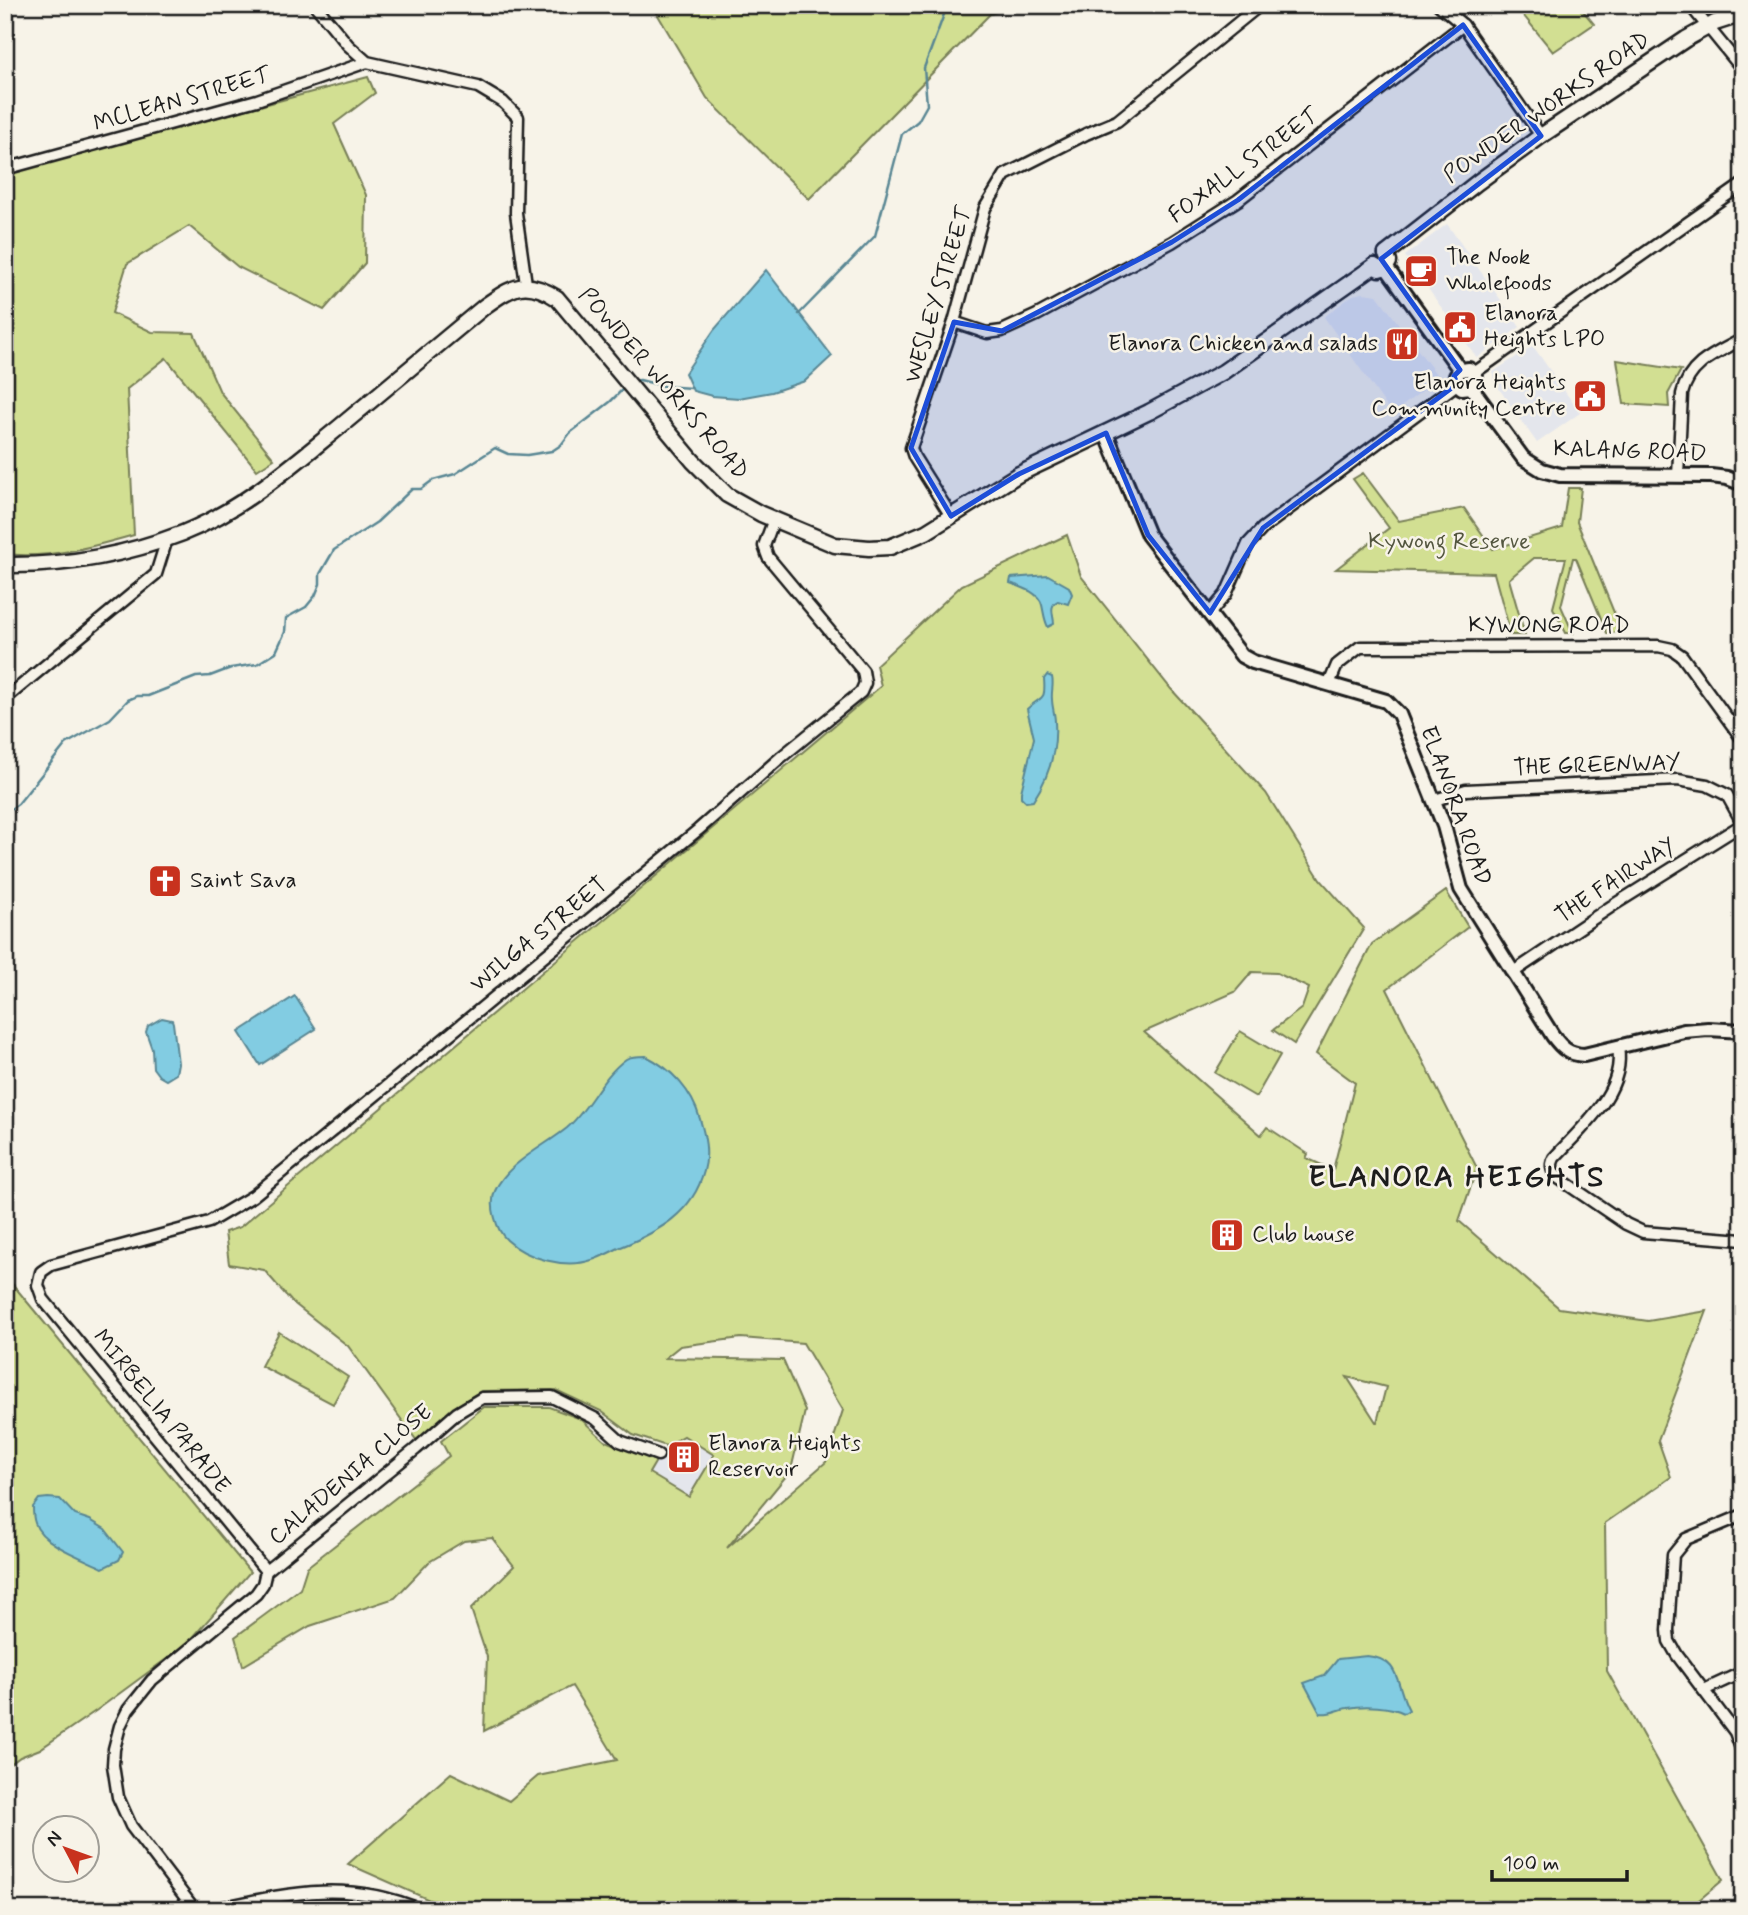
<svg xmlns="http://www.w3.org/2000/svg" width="1748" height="1915" font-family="Mynerve,sans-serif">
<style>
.built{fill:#e4e6ec}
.green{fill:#d2df92;stroke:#777e57;stroke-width:2;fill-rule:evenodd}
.water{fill:#82cce2;stroke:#598693;stroke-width:2}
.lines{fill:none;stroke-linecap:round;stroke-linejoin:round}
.stream{stroke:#598693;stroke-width:2.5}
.minor-casing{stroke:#1c1c1c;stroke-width:15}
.tertiary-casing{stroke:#1c1c1c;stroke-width:18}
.secondary-casing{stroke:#1c1c1c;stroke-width:19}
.minor{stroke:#f7f3e8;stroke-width:10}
.tertiary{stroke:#f7f3e8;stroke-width:12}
.secondary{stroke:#f7f3e8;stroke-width:14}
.marked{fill:#1d4ed8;fill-opacity:0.2;stroke:#1d4ed8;stroke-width:5;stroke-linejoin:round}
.labels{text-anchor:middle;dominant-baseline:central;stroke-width:5;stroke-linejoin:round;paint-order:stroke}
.street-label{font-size:23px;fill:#1c1c1c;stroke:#f7f3e8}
.poi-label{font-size:23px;fill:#1c1c1c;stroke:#f7f3e8;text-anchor:start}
.park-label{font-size:23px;fill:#53563f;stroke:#f7f3e8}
.district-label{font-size:30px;font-weight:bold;letter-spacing:2px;fill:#1c1c1c;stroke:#f7f3e8}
</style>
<rect width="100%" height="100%" fill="#f7f3e8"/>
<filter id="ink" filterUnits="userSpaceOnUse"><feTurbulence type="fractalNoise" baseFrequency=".0143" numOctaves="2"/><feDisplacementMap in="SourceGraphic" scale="14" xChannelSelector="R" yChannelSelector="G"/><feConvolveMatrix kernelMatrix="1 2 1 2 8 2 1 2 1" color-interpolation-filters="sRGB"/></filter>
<g filter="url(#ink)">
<g class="built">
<path d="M1447,224l73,103 -43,31 -72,-102z"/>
<path d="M1363,293l14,2 62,83 -47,36 -68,-97 29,-22z"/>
<path d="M1533,346l47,67 -43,30 -44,-63v-8z"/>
<path d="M684,1436l30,19 -25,42 -40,-25 17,-26z"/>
</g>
<g class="green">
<path d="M652,5h368l-30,9 -181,185 -102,-101z"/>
<path d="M1515,5h77l-8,7 10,12 -41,28z"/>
<path d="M368,77l7,16 -41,31 32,71 -1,68 -41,47 -86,-43 -49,-41 -62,38 -15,49 40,19 42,1 26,59 54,67 -17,11 -91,-112 -39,31 7,146c-42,12 -85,24 -129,19v-380z"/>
<path d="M1617,360l64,10 -13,24 1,13 -45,-3z"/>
<path d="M1363,473l36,48 65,-13 29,41 69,-21 6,-40h13l-4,34 45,110 -15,1 -31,-75h-3l-12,48 12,27h-7l-13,-25 13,-50h-32l-25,21 16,56h-14l-17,-62 -158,-4 53,-41 -36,-49z"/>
<path d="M1067,535l14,41 90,113 95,104 54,86 44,49 -70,116 -21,-14 29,-22 7,-20 -32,-15 -25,-1 -17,20 -91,40 117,103 6,-8 41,27 -2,4 27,12 22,-87 -39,-29 56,-110 74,-53 22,36 -81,62 90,179 -18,53 100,87 89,13 59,-10 -49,129 13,37 -66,46 2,148 116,209 -36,30h-1235l-104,-46 103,-91 58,28 29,-25 79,-16 -45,-74 -88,45 3,-74 -16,-48 43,-43 -22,-28 -28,3 -35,21 -34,36 -85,28 -67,40 -8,-29 65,-48 7,-22 142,-111 -8,-15 43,-34h65l32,12 24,22 51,20 -7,12 40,24 25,-42 -30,-19 -18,10 -33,-11 -32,-24 -45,-21 -75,1 -25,15 -39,35 -69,-95 -57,-45 -27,-31 -35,-6 -4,-32 15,-5 641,-541 -5,-21 86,-80zM741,1338l62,5 40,67 -17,52 -99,86 64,-78 14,-59 -22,-51 -118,-2 15,-12zM1347,1377l39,10 -9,35h-1z"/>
<path d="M1240,1031l40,24 -24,42 -41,-24z"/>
<path d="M5,1275l245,297 -62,71 -91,67 -57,39 -20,8 -15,11z"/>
<path d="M279,1332l69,45 -15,27 -72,-38z"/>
</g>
<g class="water">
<path d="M766,270l66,86 -27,25 -33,11 -33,6 -27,-2 -19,-5 -8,-18 29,-43z"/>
<path d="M1048,575l21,12 3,7 -4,10 -10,-3c-10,5 -4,14 -4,23l-6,3c-4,-8 -4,-14 -6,-22 -3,-13 -21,-18 -32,-22l1,-5z"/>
<path d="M1047,675l5,2c2,8 -1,15 0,22 0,8 3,15 3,23 2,29 -6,55 -22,79l-7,1 -5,-5v-5l13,-54 -7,-29c14,-14 19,-6 17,-30z"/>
<path d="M295,996l21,33 -56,36 -21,-33z"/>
<path d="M162,1018l10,2 1,3 5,40 -2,11 -10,6 -7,-4 -6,-8 -1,-19 -6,-17 2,-6z"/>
<path d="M646,1056c26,13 46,35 54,63 5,17 9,34 4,52 -11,42 -46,61 -83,76 -9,4 -19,10 -29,13 -27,9 -65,-1 -85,-20 -11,-10 -18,-35 -12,-49 12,-28 50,-45 72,-63 23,-20 34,-51 59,-69 5,-3 13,-3 20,-3z"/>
<path d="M48,1498l12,1 15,16 15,5 15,9 18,23 -4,8 -16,8c-18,-9 -62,-24 -68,-45 -2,-5 -2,-11 -2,-16l6,-8z"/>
<path d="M1367,1656c35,3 28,29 42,54l-5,3c-13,-7 -40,-8 -56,-5 -10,1 -18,7 -28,5l-16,-30 20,-7 14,-17z"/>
</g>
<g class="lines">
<g class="stream">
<path d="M799,314l76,-78 27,-102 16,-13 9,-16 -3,-37 22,-59 -1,-4"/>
<path d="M632,381l8,-1 23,6 28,2"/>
<path d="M5,813l13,-9 48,-60 44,-25 18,-19 9,-4h11l48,-19 14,-1 21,-8 26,-4 19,-12 9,-20 1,-14 20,-11 9,-11 5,-12v-10l14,-24 43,-28 35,-33h9l12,-9 22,-6 40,-26 13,6 19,1 25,-4 9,-6 9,-12 40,-31 14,-14"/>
</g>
<g class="minor-casing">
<g id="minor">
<path d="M315,5l33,40 19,17 111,25 25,15 15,15 -2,96 10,71"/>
<path d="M1439,5l24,20 78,111"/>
<path d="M1690,5l53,65"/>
<path d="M5,169l252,-69 110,-38"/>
<path d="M954,322l33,11 15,-2 35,-16 135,-73 66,-42 225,-175"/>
<path d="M1474,373l269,-189"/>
<path d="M1678,476l4,-82c7,-31 35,-41 61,-55"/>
<path d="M951,516l-37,-59 -3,-9 43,-126 31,-114 20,-33 81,-41 31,-13 143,-116"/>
<path d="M1210,613l16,-19 22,-50 15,-16 194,-144"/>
<path d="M1329,684l8,-19 23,-18 298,-1 14,3 10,7 61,84"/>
<path d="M5,699l151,-125 11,-35"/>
<path d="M1435,800l31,-10 212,-10 29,5 20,10 16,29"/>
<path d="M1512,973l100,-67 131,-82"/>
<path d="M1618,1048c8,44 -38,81 -64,110 -4,8 -2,13 3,19l69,47 17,8 100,8"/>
<path d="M1743,1515l-57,24 -13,16 -5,75 1,11 8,14 58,77 8,22"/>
<path d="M266,1571l-223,-272 -5,-14 3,-13 10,-7 158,-43 44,-26 445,-366 82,-72 81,-66 4,-9 -2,-12 -95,-114 -4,-11 10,-27"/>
<path d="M1704,1690l39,-18"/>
<path d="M195,1910l-64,-84 -13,-29 -5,-32 1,-16 6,-23 8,-16 24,-30 104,-86 7,-10 3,-13 150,-122 41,-36 25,-15 70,-1 44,22 24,22 38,14"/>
<path d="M210,1910c76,-16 135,-32 211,0"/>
</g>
</g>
<g class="tertiary-casing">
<g id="tertiary">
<path d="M1386,267l74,103"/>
<path d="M1460,370l-4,6 1,8 5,4 9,-1"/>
<path d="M1460,370l9,-1 5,4 2,6 -5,8"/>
<path d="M1471,387l52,71 19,12 18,5 151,1 16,2 16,6"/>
<path d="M1106,433l42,102 94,121 11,6 133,39 13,13 45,112 17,63 92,147c9,12 15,18 31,19l100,-24 24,-2 35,2"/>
</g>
</g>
<g class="secondary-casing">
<g id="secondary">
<path d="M1386,254l92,-72 63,-46 145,-97 29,-16 28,-9"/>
<path d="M1374,266l5,3 7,-2 3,-5 -3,-8"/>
<path d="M5,565c61,1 121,-10 178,-32 58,-23 106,-65 154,-104 49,-41 99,-82 148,-123 28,-20 41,-28 72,-8l136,163 34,34 34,19 74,31 34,3 21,-1 36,-15 93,-58 130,-62 74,-40 151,-106"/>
</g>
</g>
<use href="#minor" class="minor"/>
<use href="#tertiary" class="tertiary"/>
<use href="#secondary" class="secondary"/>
</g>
</g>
<path class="marked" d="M1463,25l78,111 -160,123 79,111 -6,6 3,8 -194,144 -53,85 -62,-78 -42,-102 -87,41 -68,42 -40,-68 43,-126 48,9 170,-89 66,-42z"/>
<defs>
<g id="cafe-square" transform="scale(1.75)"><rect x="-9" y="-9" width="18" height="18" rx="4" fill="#c8321e" stroke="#f7f3e8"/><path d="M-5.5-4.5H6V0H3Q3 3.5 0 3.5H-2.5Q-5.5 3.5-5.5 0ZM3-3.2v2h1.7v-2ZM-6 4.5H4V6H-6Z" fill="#fff"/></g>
<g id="civic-square" transform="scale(1.75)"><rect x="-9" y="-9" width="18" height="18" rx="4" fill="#c8321e" stroke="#f7f3e8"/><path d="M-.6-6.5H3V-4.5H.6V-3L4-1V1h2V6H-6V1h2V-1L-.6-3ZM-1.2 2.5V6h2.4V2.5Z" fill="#fff"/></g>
<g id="restaurant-square" transform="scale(1.75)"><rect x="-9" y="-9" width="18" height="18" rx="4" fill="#c8321e" stroke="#f7f3e8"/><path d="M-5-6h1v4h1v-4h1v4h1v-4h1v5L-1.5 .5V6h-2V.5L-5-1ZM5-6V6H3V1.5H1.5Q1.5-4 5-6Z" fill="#fff"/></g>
<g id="church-square" transform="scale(1.75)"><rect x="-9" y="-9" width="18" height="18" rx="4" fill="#c8321e" stroke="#f7f3e8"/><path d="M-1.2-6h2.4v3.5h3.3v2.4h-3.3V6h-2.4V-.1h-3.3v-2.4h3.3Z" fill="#fff"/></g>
<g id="building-square" transform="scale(1.75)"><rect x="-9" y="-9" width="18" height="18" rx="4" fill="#c8321e" stroke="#f7f3e8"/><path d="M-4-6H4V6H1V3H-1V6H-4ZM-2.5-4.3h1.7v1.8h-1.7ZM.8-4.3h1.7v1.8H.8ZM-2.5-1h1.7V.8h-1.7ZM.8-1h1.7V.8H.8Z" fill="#fff"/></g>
</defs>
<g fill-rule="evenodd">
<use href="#cafe-square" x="1421" y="271"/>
<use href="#civic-square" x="1460" y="327"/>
<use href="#restaurant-square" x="1402" y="344"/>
<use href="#civic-square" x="1590" y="396"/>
<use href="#church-square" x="165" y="881"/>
<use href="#building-square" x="1227" y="1235"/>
<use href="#building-square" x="684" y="1457"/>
</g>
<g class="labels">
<g class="street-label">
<text transform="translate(182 100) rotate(-16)">MCLEAN STREET</text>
<text transform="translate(1547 108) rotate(-35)">POWDER WORKS ROAD</text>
<text transform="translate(1244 166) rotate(-36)">FOXALL STREET</text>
<text transform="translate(939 295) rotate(-73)">WESLEY STREET</text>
<text transform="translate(663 384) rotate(49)">POWDER WORKS ROAD</text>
<text transform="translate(1630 452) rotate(2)">KALANG ROAD</text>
<text x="1549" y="626">KYWONG ROAD</text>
<text transform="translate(1597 766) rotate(-2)">THE GREENWAY</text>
<text transform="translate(1455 806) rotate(70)">ELANORA ROAD</text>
<text transform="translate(1616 881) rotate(-33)">THE FAIRWAY</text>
<text transform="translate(539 935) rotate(-39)">WILGA STREET</text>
<text transform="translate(161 1412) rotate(51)">MIRBELIA PARADE</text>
<text transform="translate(351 1475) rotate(-40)">CALADENIA CLOSE</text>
</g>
<g class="poi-label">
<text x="1446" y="258">The Nook<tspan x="1446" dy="26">Wholefoods</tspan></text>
<text x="1484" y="314">Elanora<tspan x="1484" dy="26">Heights LPO</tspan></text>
<text x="1378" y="344" text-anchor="end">Elanora Chicken and salads</text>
<text x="1566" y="383" text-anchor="end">Elanora Heights<tspan x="1566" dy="26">Community Centre</tspan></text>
<text x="190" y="881">Saint Sava</text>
<text x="1252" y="1235">Club house</text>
<text x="708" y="1444">Elanora Heights<tspan x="708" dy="26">Reservoir</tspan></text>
</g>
<g class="park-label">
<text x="1449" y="542">Kywong Reserve</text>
</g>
<g class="district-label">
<text x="1457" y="1177">ELANORA HEIGHTS</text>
</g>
</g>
<rect width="1748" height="1915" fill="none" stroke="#f7f3e8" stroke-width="28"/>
<rect x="14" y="14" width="1720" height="1887" fill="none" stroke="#1c1c1c" stroke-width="2.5" filter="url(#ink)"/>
<g transform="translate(66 1849) rotate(311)"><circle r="33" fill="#f7f3e8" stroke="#9f9d96" stroke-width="2"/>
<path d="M0-5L12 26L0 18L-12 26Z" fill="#c8321e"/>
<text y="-10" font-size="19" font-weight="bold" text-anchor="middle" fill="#1c1c1c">N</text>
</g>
<path d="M1492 1870v10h135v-10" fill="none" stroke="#1c1c1c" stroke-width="3.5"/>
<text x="1503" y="1870" font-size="21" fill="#1c1c1c" stroke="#f7f3e8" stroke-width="5" paint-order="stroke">100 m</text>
</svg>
